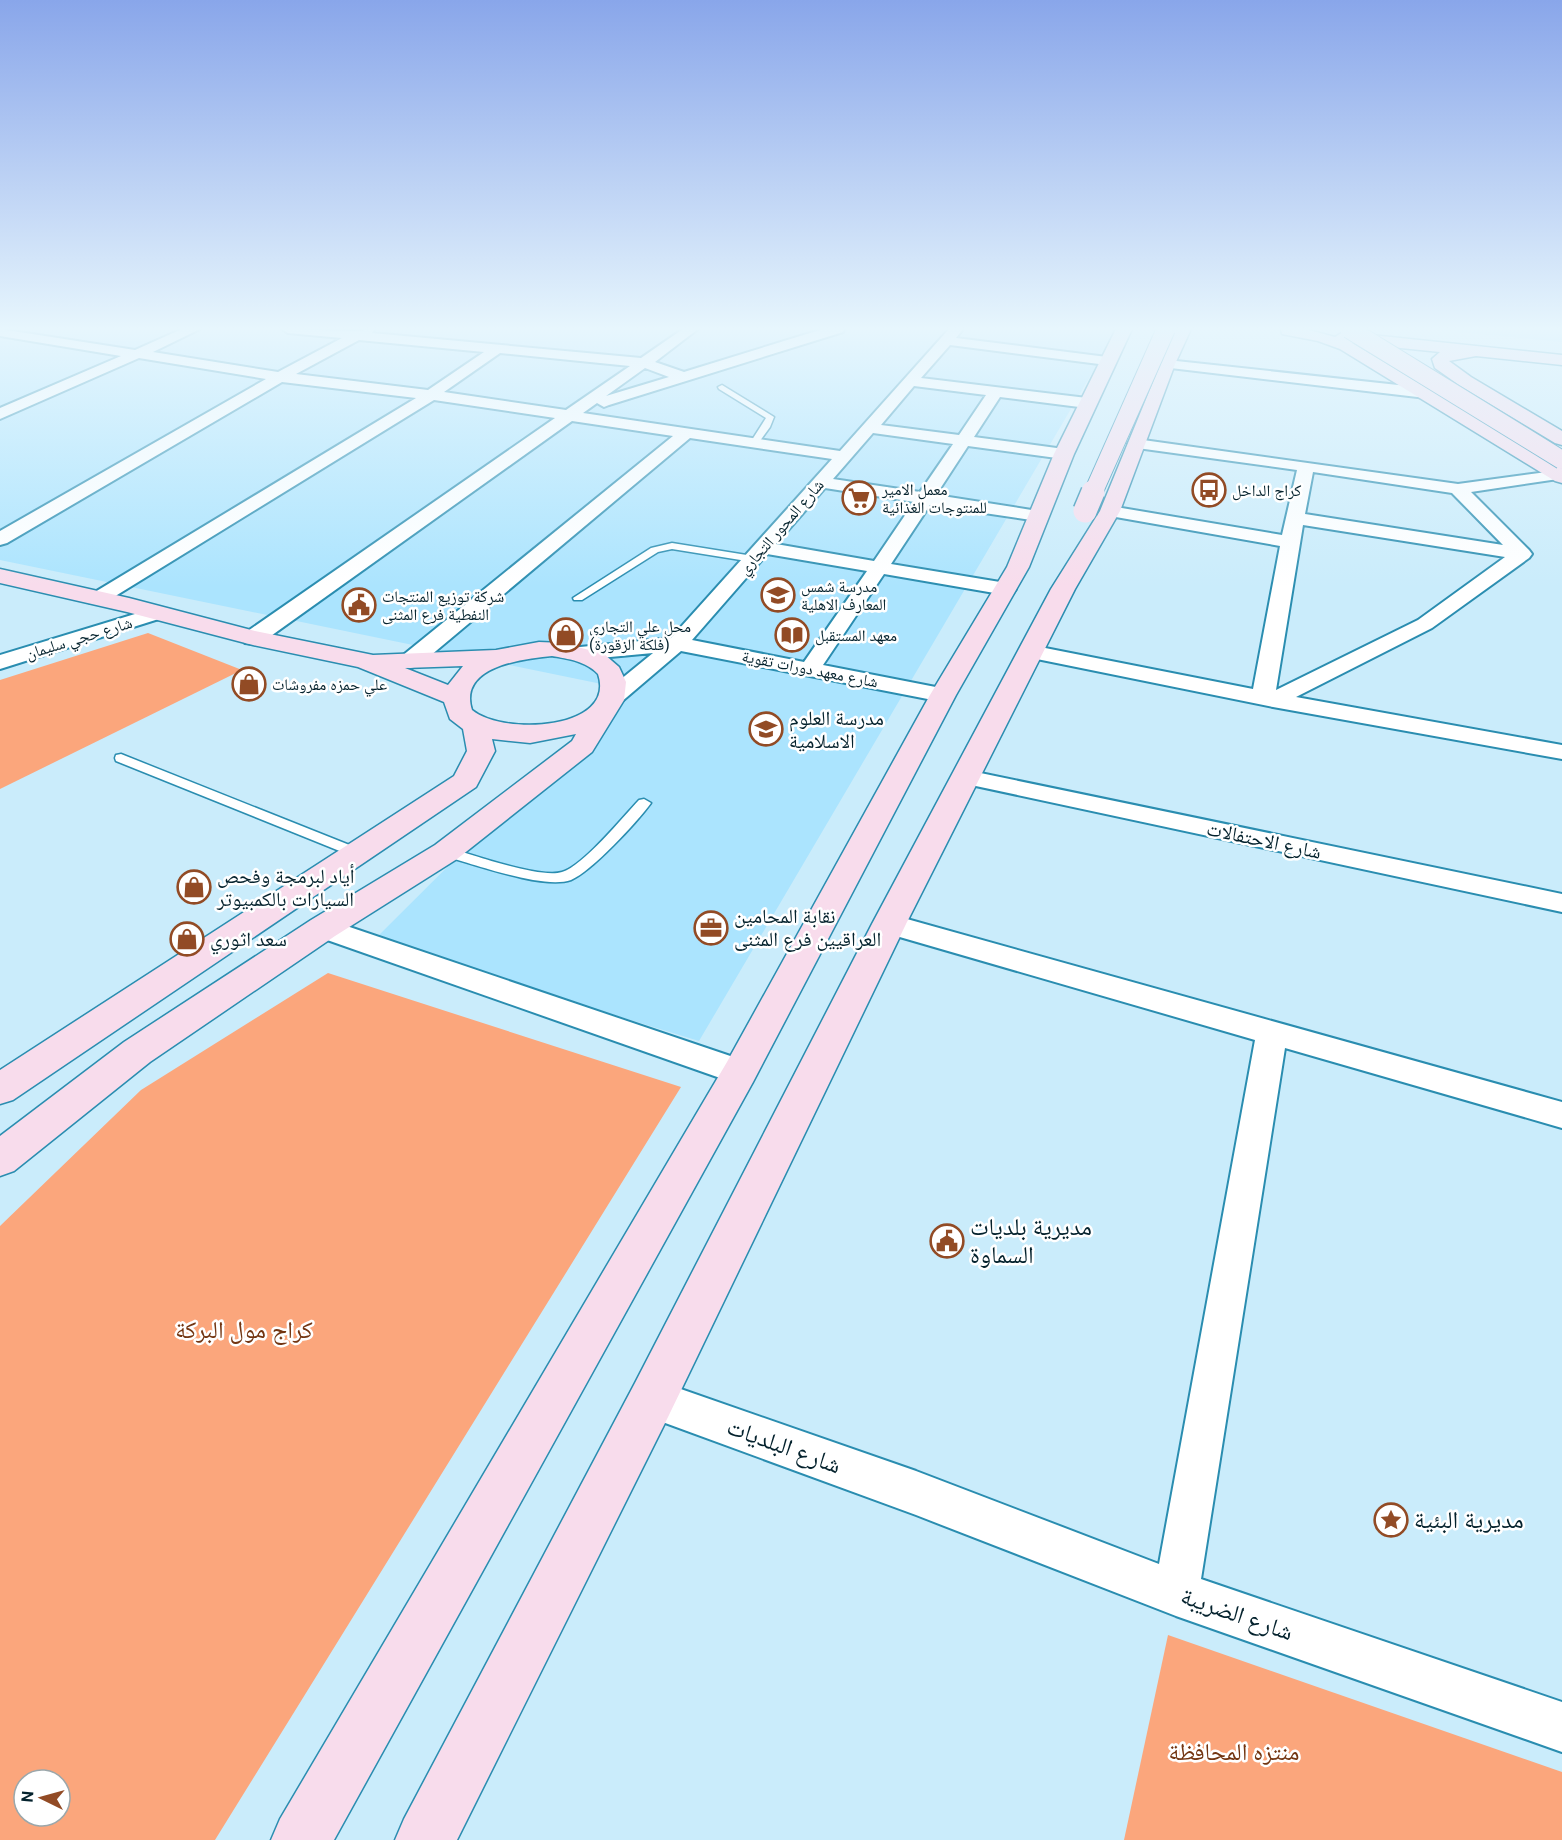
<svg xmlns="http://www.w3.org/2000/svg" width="1562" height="1840" font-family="Roboto,'Noto Naskh Arabic',sans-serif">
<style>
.built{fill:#abe4fe}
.green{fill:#fba67c;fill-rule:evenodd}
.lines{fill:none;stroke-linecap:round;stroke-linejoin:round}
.lane-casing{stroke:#2a8db0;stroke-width:3}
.street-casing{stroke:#2a8db0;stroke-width:4}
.secondary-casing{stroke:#2a8db0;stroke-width:3}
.lane{fill:#fff;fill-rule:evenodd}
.street{fill:#fff;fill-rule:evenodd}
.secondary{fill:#f8dcec;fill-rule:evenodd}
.secondary-bridge-far1-casing{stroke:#2a8db0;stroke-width:20;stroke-linecap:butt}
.secondary-bridge-casing{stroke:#2a8db0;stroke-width:26;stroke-linecap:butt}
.secondary-bridge-far1{stroke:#f8dcec;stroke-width:18}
.secondary-bridge{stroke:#f8dcec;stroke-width:23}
.labels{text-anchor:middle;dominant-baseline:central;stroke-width:5;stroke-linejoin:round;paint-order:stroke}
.far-poi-label{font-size:16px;fill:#04222d;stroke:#fff;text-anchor:start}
.far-street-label{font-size:16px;fill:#04222d;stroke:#fff}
.poi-label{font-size:20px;fill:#04222d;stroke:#fff;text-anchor:start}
.street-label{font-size:20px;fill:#04222d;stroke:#fff}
.near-poi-label{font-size:24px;fill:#04222d;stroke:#fff;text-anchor:start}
.near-park-label{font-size:24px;fill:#733511;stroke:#fff}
.near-street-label{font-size:24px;fill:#04222d;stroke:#fff}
</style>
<rect width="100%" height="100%" fill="#caecfb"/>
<g class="built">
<path d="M0,329h1118l-419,712 -326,-100 253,-252 -626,-129z"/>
<path d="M1430,329h132v13z"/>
</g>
<g class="green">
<path d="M148,633l94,37 -242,119v-109z"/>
<path d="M328,973l353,114 -466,753h-215v-614l141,-136zM24,1780h36v36h-36z"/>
<path d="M1168,1635l394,137v68h-438z"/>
</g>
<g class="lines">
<g class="lane-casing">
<g id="lane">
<path d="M722,385l52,32 -4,10 -13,18 -7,-2 16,-25 -47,-29 -1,-2z"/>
<path d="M672,543l81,13 5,3 -5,3 -81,-13 -14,3 -76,48h-8l-1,-2 78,-50z"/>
<path d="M121,754l241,96 2,3 -2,3h-10l-236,-95 -1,-3 1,-3z"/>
<path d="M644,799l7,4c-14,19 -59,68 -80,77 -28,10 -100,-17 -130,-25l-2,-3 7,-5c25,7 94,32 116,25 21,-6 61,-55 77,-72z"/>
</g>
</g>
<g class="street-casing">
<g id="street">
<path d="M0,329l135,21 47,-21h18l-47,23 125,20 64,-34 -54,-5 -6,-4 73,2 20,-2 -3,4 269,25 42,-29h15l-43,33 29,10 139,-43h21l-1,3 -234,73 -5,2 -7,-4 -14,10 257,38 109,-122h14l-7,9 151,19 7,4 -7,4 -157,-20 -29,33 166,20 8,5 -8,5 -87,-11 -26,40 90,12 8,5 -8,5 -96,-13 -32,49 102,16 6,1 3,4 -3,4 -6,1 -108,-16 -39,59 115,19 7,2 3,4 -3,4 -7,2 -122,-21 -61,91 128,25 3,5 -3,5 -8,2 -262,-51 -61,52 -8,2 -8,-2 -3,-5 3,-5 49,-40 -75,7 -8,-2 -3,-5 3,-5 101,-10 161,-179 -142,-21 -272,228 -8,2 -8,-2 -3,-5 3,-5 271,-220 -101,-15 -311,222 -8,1 -8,-1 -3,-5 3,-5 310,-215 -121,-18 -330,203h-14l-3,-4 3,-4 326,-197 -134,-16 -275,161 -7,2v-14l266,-152 -127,-21 -139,61v-11l121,-52 -121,-20zM359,340l125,12 -56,38 -132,-16zM500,353l130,13 -64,44 -122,-18zM645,368l24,9 -63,19zM914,386l72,9 -27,40 -78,-10zM873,433l80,11 -33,48 -87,-13zM825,488l89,14 -40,59 -98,-17zM767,554l100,17 -63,91 -112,-22z"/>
<path d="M1167,360l259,28 8,5 -8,5 -264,-31 -2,-3 2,-3z"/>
<path d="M1136,439l322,45 104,-14v8l-4,1 -87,13 58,58 3,4 -3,4 -97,70 -136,69 266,48v14l-289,-52 -251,-51 -3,-5 3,-5 8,-1 223,44 27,-143 -170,-30 -6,-1 -3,-4 3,-4 6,-1 172,29 15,-65 -167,-23 -2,-3 2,-3zM1313,472l139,21 51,52 -198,-31zM1303,525l202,32 -87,63 -142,70z"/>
<path d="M158,607l7,2 3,4 -3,4 -165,52v-14z"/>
<path d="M966,770l596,124v18l-605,-130 -3,-5 3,-5z"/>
<path d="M889,914l673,188v26l-277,-80 -84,531 361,123v50l-386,-136 -260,-101 -278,-102 -6,-14 6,-14 14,-6 264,92 243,93 96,-524 -376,-109 -4,-7 4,-7z"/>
<path d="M323,918l428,145 5,9 -5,9 -11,4 -427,-150 -4,-7 4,-7z"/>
</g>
</g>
<g class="secondary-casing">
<g id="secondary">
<path d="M1116,329h16l-58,125 -45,113 -73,128 -203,387 -419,758h-63l9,-21 447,-757 203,-367 77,-128 47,-113z"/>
<path d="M1175,329h16l-16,35 -55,147 -45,78 -169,335 -237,491 -212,425h-62l9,-21 231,-436 237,-459 179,-335 49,-78z"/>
<path d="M1281,329h24l30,8 8,-5 219,23v10l-86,-9 -27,5 22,16 91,54v14l-7,-2 -96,-58 -24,-17 -3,-9 8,-7 -88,-9 210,126v14l-7,-2 -215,-132 -22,-8 -36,-7z"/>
<path d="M0,569l129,29 126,33 118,24 123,-5 43,-8 24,1 41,11 15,13 7,15 -2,18 -32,52 -135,107 -122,77 -185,126 -136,109 -14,5v-40l124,-94 187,-122 124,-75 137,-104 4,-7 -46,9 -38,-4 3,12 -19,36 -463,313 -13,4v-34l454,-294 13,-25 -4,-22 -13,-10 -6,-17 -86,-35 -105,-22 -126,-33 -127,-29zM552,656c16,3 34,5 46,18 19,56 -95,62 -126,36 -14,-44 51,-51 80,-54zM463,666l-15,19 -43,-17z"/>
</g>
</g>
<use href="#lane" class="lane"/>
<use href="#street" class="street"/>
<use href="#secondary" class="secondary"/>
<g class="secondary-bridge-far1-casing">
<g id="secondary-bridge-far1">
<path d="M1349,329l213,131"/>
<path d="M1093,493l73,-164"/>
</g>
</g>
<g class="secondary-bridge-casing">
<path id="secondary-bridge" d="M1085,511l8,-19"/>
</g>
<use href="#secondary-bridge-far1" class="secondary-bridge-far1"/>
<use href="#secondary-bridge" class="secondary-bridge"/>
</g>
<linearGradient id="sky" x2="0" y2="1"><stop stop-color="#89a6ea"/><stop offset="0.56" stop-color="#e7f6fd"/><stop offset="1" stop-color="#e7f6fd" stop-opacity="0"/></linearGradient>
<rect width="1562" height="587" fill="url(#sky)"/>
<defs>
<g id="bus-ring" transform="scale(1.725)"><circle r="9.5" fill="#fff" stroke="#924b25" stroke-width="1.5"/><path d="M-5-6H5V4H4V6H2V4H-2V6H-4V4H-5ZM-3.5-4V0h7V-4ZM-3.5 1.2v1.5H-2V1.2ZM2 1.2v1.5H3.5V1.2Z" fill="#924b25"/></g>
<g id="supermarket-ring" transform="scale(1.725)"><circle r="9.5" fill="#fff" stroke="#924b25" stroke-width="1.5"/><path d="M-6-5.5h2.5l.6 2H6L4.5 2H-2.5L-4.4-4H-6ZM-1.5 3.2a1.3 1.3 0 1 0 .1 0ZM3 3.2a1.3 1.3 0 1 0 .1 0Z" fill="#924b25"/></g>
<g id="school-ring" transform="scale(1.725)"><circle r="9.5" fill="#fff" stroke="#924b25" stroke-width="1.5"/><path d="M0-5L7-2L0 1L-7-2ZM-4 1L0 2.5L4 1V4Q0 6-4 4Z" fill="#924b25"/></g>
<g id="civic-ring" transform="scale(1.725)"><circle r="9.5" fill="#fff" stroke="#924b25" stroke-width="1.5"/><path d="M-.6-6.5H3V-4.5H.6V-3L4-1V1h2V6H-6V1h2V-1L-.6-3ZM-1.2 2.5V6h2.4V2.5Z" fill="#924b25"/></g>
<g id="shop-ring" transform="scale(1.725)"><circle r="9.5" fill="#fff" stroke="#924b25" stroke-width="1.5"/><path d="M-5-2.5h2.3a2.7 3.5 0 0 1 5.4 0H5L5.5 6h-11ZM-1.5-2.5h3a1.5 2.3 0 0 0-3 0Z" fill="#924b25"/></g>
<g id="library-ring" transform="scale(1.725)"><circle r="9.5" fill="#fff" stroke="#924b25" stroke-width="1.5"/><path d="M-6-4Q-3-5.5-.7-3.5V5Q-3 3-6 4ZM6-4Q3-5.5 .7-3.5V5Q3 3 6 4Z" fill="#924b25"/></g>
<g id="office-ring" transform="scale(1.725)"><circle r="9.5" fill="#fff" stroke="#924b25" stroke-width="1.5"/><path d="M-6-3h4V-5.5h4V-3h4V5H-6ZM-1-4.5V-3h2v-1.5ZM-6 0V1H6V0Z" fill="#924b25"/></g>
<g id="sight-ring" transform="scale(1.725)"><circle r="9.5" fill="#fff" stroke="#924b25" stroke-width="1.5"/><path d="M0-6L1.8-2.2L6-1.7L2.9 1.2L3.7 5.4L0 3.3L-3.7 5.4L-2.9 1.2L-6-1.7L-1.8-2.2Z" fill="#924b25"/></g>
</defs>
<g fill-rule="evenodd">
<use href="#bus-ring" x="1209" y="490"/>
<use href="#supermarket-ring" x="859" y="498"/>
<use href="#school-ring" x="778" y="595"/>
<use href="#civic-ring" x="359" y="605"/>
<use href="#shop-ring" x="566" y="635"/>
<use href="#library-ring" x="792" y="635"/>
<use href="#shop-ring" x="249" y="684"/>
<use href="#school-ring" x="766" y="729"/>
<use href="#shop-ring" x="194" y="887"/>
<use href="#office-ring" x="711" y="928"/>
<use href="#shop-ring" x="187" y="939"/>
<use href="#civic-ring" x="947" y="1241"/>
<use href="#sight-ring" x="1391" y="1520"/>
</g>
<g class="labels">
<g class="far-poi-label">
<text x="882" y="489">معمل الامير<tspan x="882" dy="18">للمنتوجات الغذائية</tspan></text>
<text x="1232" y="490">كراج الداخل</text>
<text x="801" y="586">مدرسة شمس<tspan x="801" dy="18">المعارف الاهلية</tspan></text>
<text x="382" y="596">شركة توزيع المنتجات<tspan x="382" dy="18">النفطية فرع المثنى</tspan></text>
<text x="589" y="626">محل علي التجاري<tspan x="589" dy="18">(فلكة الزقورة)</tspan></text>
<text x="815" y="635">معهد المستقبل</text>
<text x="272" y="684">علي حمزه مفروشات</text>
</g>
<g class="far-street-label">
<text transform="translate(781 527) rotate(-49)">شارع المحور التجاري</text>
<text transform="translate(79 638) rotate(-17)">شارع حجي سليمان</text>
<text transform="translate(810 669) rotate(11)">شارع معهد دورات تقوية</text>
</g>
<g class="poi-label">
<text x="789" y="718">مدرسة العلوم<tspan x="789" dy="23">الاسلامية</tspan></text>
<text x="217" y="876">أياد لبرمجة وفحص<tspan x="217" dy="23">السيارات بالكمبيوتر</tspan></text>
<text x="734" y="916">نقابة المحامين<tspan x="734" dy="23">العراقيين فرع المثنى</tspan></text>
<text x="210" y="939">سعد اثوري</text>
</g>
<g class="street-label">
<text transform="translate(1264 840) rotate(12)">شارع الاحتفالات</text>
</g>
<g class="near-poi-label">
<text x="970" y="1227">مديرية بلديات<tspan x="970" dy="28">السماوة</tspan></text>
<text x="1414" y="1520">مديرية البئية</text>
</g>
<g class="near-park-label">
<text x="244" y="1330">كراج مول البركة</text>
<text x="1234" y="1752">منتزه المحافظة</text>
</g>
<g class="near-street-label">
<text transform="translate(784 1446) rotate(20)">شارع البلديات</text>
<text transform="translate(1237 1614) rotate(19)">شارع الضريبة</text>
</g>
</g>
<g transform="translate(42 1798) rotate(275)"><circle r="28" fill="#ffffff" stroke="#9ba7ab" stroke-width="1.5"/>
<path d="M0-4.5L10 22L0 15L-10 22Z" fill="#924b25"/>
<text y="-9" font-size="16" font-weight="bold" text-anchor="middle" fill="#04222d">N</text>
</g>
</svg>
